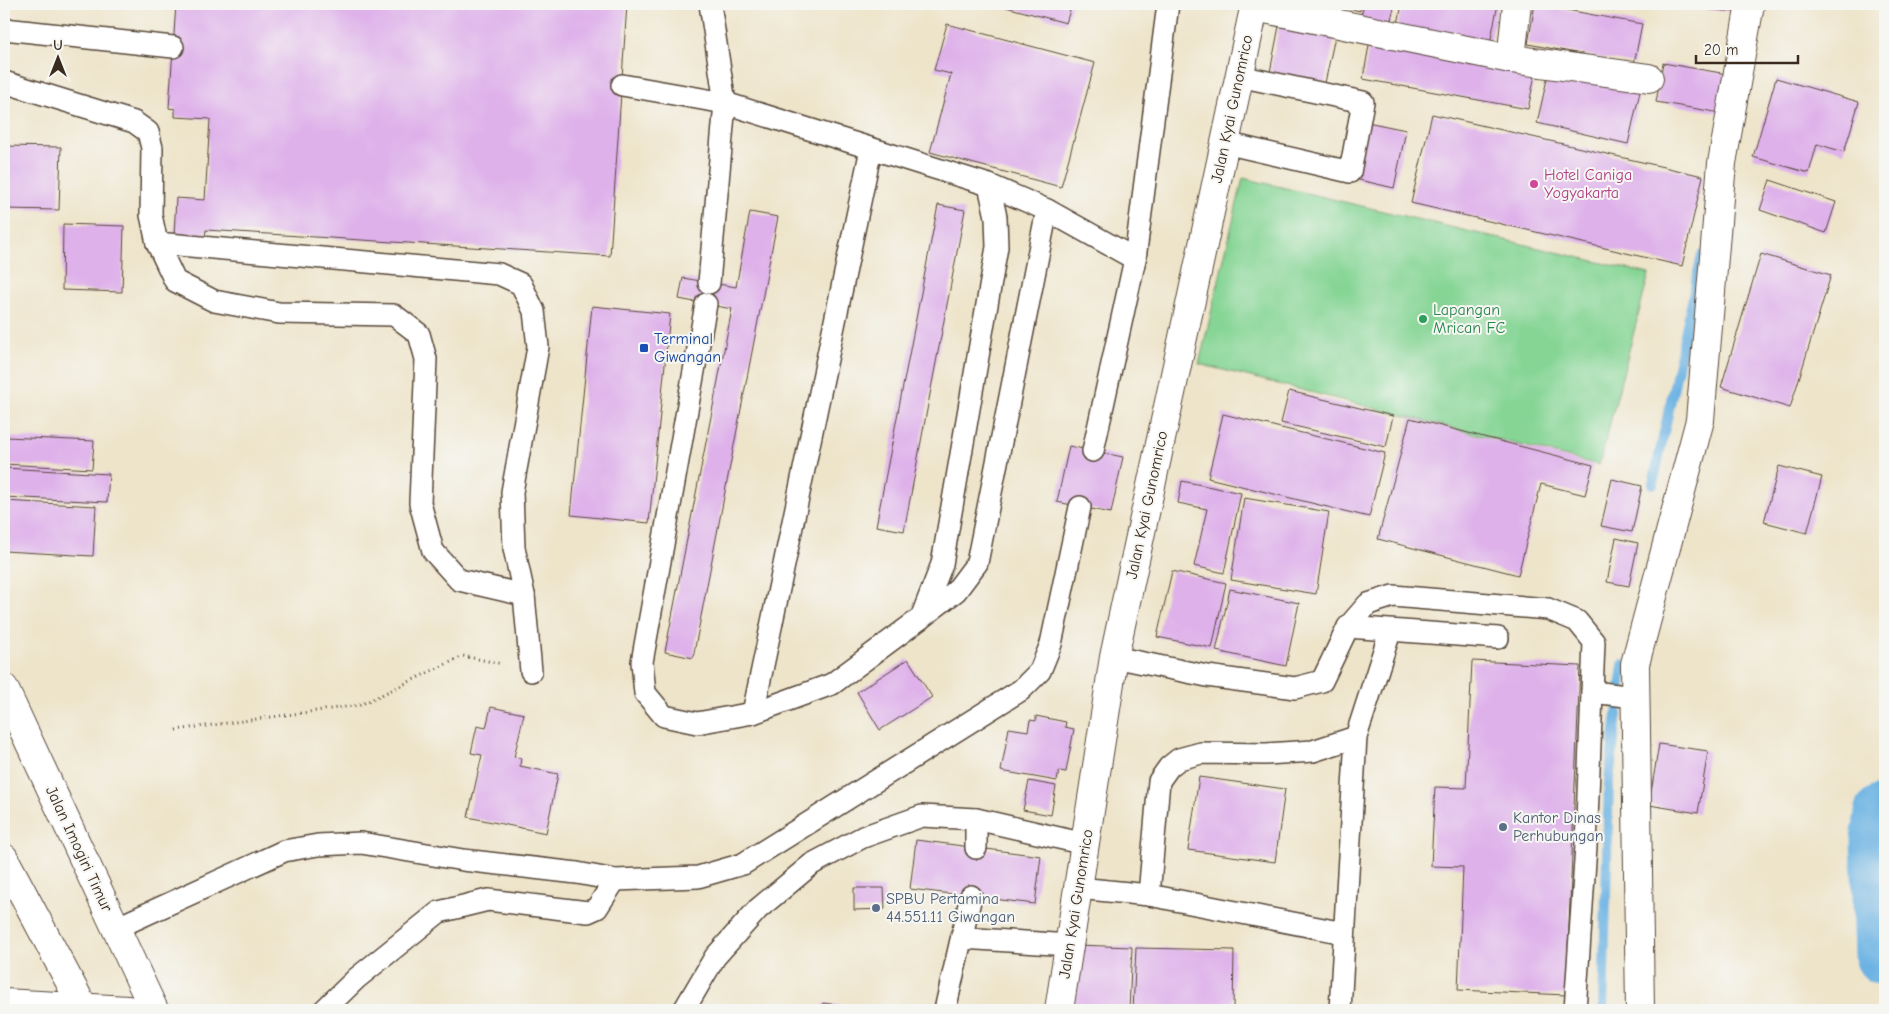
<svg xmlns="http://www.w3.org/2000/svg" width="1889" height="1014" font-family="'Comic Neue',sans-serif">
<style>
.green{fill:#86d595;stroke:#60805a}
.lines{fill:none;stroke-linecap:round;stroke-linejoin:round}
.stream{stroke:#6cb3e3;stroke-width:10}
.river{stroke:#6cb3e3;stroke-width:61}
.building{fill:#deb1ea}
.service-casing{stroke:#564638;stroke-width:24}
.minor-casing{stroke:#564638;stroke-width:30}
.secondary-casing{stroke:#564638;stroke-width:30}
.trunk-casing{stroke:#564638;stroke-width:30}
.path{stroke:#564638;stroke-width:3;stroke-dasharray:1 4;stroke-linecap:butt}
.service{stroke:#fff;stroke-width:21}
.minor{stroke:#fff;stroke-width:28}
.secondary{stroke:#fff;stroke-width:28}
.trunk{stroke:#fff;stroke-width:28}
.hotel-dot{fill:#d1479c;stroke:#f6f6f2;stroke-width:2}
.leisure-dot{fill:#2e9e5b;stroke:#f6f6f2;stroke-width:2}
.transit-dot{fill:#1a4fb4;stroke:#f6f6f2;stroke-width:2}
.service-dot{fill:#5c6f8a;stroke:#f6f6f2;stroke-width:2}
.labels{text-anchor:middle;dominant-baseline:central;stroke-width:4;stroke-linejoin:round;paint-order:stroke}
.street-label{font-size:16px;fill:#3b2a1e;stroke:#f6f6f2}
.hotel-label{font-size:16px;fill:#b23c85;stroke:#f6f6f2;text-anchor:start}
.leisure-label{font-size:16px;fill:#27864d;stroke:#f6f6f2;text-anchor:start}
.transit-label{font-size:16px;fill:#164399;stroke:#f6f6f2;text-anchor:start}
.service-label{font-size:16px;fill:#4e5e75;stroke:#f6f6f2;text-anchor:start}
</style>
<rect width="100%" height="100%" fill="#f6f6f2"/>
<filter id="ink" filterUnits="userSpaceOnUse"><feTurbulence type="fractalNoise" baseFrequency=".02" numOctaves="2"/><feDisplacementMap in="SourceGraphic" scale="10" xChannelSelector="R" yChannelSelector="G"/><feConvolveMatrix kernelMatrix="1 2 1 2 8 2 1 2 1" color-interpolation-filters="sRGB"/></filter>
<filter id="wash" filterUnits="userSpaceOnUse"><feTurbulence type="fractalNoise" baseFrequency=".0096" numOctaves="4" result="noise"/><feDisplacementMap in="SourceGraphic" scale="20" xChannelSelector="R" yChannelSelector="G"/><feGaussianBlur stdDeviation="1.12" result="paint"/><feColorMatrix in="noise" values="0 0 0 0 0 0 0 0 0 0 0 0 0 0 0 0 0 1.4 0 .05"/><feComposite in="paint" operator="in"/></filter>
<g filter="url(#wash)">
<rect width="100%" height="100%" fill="#eee4ca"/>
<path class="green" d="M1243,178l406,96 -50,191 -400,-101z"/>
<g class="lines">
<g class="stream">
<path d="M1653,484l49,-229"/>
<path d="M1603,1010l6,-230 14,-115"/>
</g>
<path class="river" d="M1885,814l-4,27 4,114"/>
</g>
<g id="blocks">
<g class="building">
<path d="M176,4h451l-17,252 -404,-26 -1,8 -31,-2 2,-38 29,2 5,-81 -35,-2v-8l-6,-1z"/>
<path d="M1007,4h65l-6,19 -60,-16z"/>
<path d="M1329,4h32l-1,7z"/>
<path d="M1364,4h31l-7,27 -29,-7z"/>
<path d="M1402,4h96l-9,44 -92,-19z"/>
<path d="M1535,4l107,20 -8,40 -106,-20z"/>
<path d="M1582,4h33l-1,7z"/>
<path d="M1688,4h53l-1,8 -52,-4z"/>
<path d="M1281,16l56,11 -12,56 -55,-11z"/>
<path d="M947,24l148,39 -34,124 -131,-35 21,-78 -17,-4z"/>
<path d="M1371,34l166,31 -9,44 -165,-30z"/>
<path d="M1663,63l64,11 -6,39 -65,-11z"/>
<path d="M1550,66l91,21 -13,57 -91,-21z"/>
<path d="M1776,78l83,24 -15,50 -27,-8 -8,29 -56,-16z"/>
<path d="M1432,114l271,62 -21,90 -271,-63z"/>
<path d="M1367,122l39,8 -12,58 -39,-9z"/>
<path d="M4,146l57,1 -2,63 -55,-1z"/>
<path d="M1770,180l66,22 -10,31 -66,-23z"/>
<path d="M938,205l27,5 -61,321 -28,-5z"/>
<path d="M750,212l28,5 -85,441 -28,-6 67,-343 -53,-10 4,-21 53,9z"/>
<path d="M4,221h4l-1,38h-3z"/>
<path d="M63,224l61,2 -2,66 -60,-2z"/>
<path d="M1761,254l70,21 -41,133 -69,-21z"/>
<path d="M592,306l78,8 -21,209 -78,-8z"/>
<path d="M1289,391l104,25 -7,31 -105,-24z"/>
<path d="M1223,414l162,39 -16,64 -161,-39z"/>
<path d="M1410,418l183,47 -8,30 -44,-11 -23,91 -140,-36z"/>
<path d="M6,437l88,4 -2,28 -88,-5z"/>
<path d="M1069,446l54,11 -12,56 -54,-11z"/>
<path d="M1779,466l43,11 -15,56 -43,-11z"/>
<path d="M4,468l105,6 -2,28 -103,-5z"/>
<path d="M1612,479l30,7 -10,46 -31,-6z"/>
<path d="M1182,481l59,12 -17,80 -30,-7 13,-57 -29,-6z"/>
<path d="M1244,498l85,14 -13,82 -85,-14z"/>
<path d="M4,501l92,5 -3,50 -89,-5z"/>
<path d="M1616,538l22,5 -9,43 -22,-4z"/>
<path d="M1172,571l54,12 -14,65 -55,-11z"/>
<path d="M1230,589l69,14 -13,63 -70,-15z"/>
<path d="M908,659l24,38 -52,33 -23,-38z"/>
<path d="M1472,661l108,5 -14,329 -108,-5 5,-123 -32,-1 4,-79 31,1z"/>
<path d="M491,707l33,7 -10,43 7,1 -1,8 38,8 -12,59 -78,-16 14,-62 -11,-2 6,-27 9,2z"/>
<path d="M1036,716l30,6 -1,5 9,2 -8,43 -7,-1 -2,10 -56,-10 8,-43 19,3 2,-11 6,1z"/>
<path d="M1659,744l49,7 -10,62 -49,-8z"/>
<path d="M1199,777l86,12 -10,73 -87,-12z"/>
<path d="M1029,781l27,5 -5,29 -28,-5z"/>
<path d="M916,840l125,16 -6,48 -125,-15z"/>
<path d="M854,888h30l1,21 -31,1z"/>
<path d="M1076,945l56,2 -3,63h-56z"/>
<path d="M1136,948l98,2 -1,60h-100z"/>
<path d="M823,1003l45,6v1h-46z"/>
</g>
</g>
</g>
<g filter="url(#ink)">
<use href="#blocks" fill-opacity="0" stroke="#564638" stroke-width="1"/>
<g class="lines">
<g class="service-casing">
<g id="service">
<path d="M4,29l169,18"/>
<path d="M4,82l130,40 14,10 4,16 -1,67 6,28 342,31 22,10 13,27 4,36 -26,145 2,56 10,47 7,76"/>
<path d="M622,85l103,18 264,82 58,25 88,49"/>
<path d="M1225,143l125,29 13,-70 -124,-26"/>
<path d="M157,243l18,38 39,20 65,12 115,2 25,19 7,25 -6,144 13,48 26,29 65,15"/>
<path d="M709,283l16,-180 -15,-99"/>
<path d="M706,304l-64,358 3,31 19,23 33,7 56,-10 79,-29 89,-66 21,-54 55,-317 -1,-30 -7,-32"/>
<path d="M1093,451l42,-192 33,-255"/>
<path d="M921,618l35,-27 21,-28 70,-353"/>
<path d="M1348,627l150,11"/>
<path d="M1114,657l93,19 88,12 27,-7 26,-54 20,-23 25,-8 155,13 29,12 17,21 -8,204 -11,164"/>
<path d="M1592,692l43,5"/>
<path d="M753,713l118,-564"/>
<path d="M976,819v29"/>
<path d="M1078,888l71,7 195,38"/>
<path d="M1149,895l10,-114 10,-14 10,-8 22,-6 65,1 47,-3 43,-14 34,-105"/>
<path d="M116,928l168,-77 34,-6 43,-2 102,17 114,13 38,7 83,-3 45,-13 278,-174 19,-19 11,-27 29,-137"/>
<path d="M962,938l107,7"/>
<path d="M324,1010l33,-32 82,-66 49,-12 100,12 9,-4 18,-28"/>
<path d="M684,1010l31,-53 43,-48 54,-45 51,-27 59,-21 54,3 109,25"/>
<path d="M945,1010l26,-114"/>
<path d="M1340,1010l16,-273"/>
</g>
</g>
<g class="minor-casing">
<g id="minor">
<path d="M1255,7l256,52 138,19"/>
<path d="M1511,59l6,-55"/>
<path d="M1059,1010l55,-353 141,-653"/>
<path d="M1640,1010l-5,-346 65,-244 22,-257 28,-159"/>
</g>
</g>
<g class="secondary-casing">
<g id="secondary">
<path d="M4,688l150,322"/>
<path d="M4,858l79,149"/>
</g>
</g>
<g class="trunk-casing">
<path id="trunk" d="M4,1003l124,7"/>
</g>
<path class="path" d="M176,730l184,-25 103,-49 39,8"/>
<use href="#service" class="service"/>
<use href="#minor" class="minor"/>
<use href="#secondary" class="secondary"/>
<use href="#trunk" class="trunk"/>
</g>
</g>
<circle class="hotel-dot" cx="1534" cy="184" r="5"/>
<circle class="leisure-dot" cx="1423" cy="319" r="5"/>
<rect class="transit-dot" x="639" y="343" width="10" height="10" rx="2.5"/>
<g class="service-dot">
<circle cx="1503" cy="827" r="5"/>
<circle cx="876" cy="908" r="5"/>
</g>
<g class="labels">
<g class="street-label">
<text transform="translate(1232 109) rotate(-78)">Jalan Kyai Gunomrico</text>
<text transform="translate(1147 505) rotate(-78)">Jalan Kyai Gunomrico</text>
<text transform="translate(79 849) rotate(65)">Jalan Imogiri Timur</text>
<text transform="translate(1076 904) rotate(-81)">Jalan Kyai Gunomrico</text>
</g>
<g class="hotel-label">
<text x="1544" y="175">Hotel Caniga<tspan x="1544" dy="18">Yogyakarta</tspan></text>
</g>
<g class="leisure-label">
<text x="1433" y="310">Lapangan<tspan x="1433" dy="18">Mrican FC</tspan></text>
</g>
<g class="transit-label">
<text x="654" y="339">Terminal<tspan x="654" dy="18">Giwangan</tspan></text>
</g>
<g class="service-label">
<text x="1513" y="818">Kantor Dinas<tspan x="1513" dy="18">Perhubungan</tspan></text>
<text x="886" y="899">SPBU Pertamina<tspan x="886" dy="18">44.551.11 Giwangan</tspan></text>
</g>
</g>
<rect width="1889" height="1014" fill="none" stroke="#f6f6f2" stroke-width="20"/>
<g transform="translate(58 58)" stroke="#f6f6f2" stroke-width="4" paint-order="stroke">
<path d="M0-4L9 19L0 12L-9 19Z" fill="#3b2a1e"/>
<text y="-8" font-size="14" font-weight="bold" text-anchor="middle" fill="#3b2a1e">U</text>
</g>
<path d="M1696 55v8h102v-8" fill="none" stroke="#3b2a1e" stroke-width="2.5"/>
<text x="1704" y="55" font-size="15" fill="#3b2a1e" stroke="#f6f6f2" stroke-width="4" paint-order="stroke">20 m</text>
</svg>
